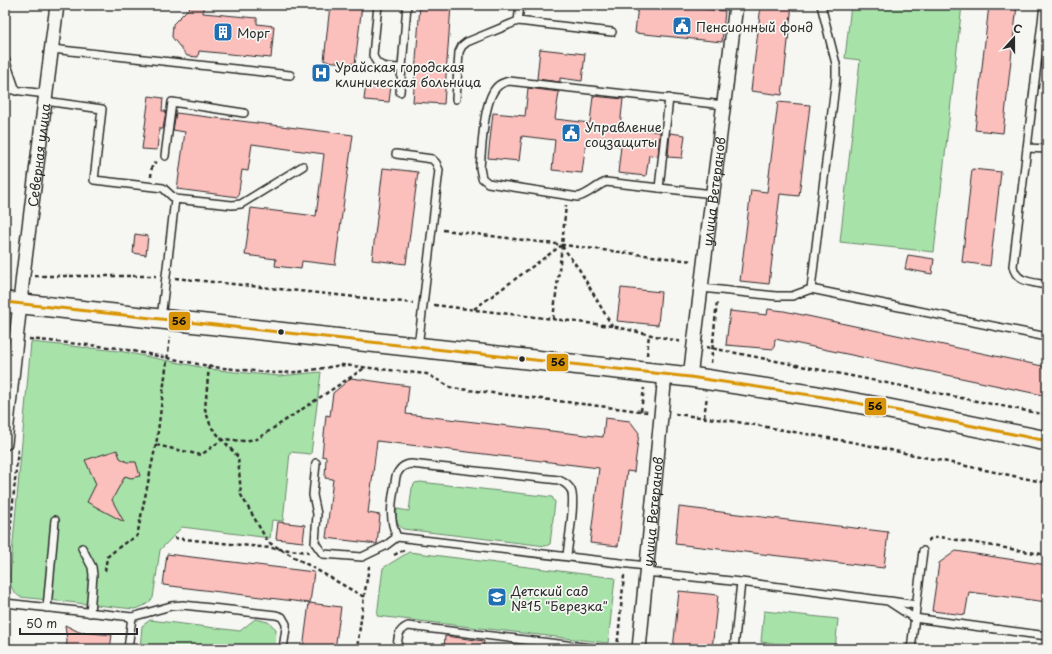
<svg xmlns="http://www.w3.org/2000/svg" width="1052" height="654" font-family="'Playpen Sans',sans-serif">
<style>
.green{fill:#a7e3a9;stroke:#69876a}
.building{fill:#fbbfbc;stroke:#2b2b2b}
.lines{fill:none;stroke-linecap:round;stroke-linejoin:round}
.service-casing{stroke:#2b2b2b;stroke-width:10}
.minor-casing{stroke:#2b2b2b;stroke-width:16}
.secondary-casing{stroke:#2b2b2b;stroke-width:22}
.path{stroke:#2b2b2b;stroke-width:2.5;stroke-dasharray:4 3;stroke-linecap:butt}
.service{stroke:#f6f6f2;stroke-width:7}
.minor{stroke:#f6f6f2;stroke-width:13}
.secondary{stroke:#f6f6f2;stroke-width:19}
.bus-1-casing{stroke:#f6f6f2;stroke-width:6}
.bus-1{stroke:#d89406;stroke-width:3}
.bus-dot{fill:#2b2b2b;stroke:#f6f6f2;stroke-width:1.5}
.labels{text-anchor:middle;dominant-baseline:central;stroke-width:3.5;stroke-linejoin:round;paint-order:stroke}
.poi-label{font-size:13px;fill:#2b2b2b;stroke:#f6f6f2;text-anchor:start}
.street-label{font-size:13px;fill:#2b2b2b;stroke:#f6f6f2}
.line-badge{stroke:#f6f6f2;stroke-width:1.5}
.pale-badge-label{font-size:11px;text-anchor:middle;font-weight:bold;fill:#111}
</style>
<rect width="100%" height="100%" fill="#f6f6f2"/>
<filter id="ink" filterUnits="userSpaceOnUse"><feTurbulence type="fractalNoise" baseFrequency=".025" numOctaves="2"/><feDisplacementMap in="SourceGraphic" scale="8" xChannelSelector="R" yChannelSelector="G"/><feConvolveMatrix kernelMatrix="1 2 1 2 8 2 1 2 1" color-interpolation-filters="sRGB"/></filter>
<g filter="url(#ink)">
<g class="green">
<path d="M851,5h111l-28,247 -94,-10 20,-182 -15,-2z"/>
<path d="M31,342l88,9 91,18 25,3 44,4 42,-4 -10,82 -21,-2 -7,69 -11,-1 -2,18 -88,-11 -22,23 -7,48c-5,6 -10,9 -19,11l-114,-12c-8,-6 -10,-10 -10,-21z"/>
<path d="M420,482l132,15 3,5 -5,42 -4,2 -143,-17c-8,-5 -7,-11 -6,-20l12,2 3,-23 3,-5z"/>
<path d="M409,552l206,26 -7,65 -231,-27 6,-48z"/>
<path d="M764,611l74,8 -3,30h-12l-62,-7z"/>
<path d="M255,619l13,3 8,7 -1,20h-135l2,-23 8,-6 90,11z"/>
</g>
<g class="building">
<path d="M192,5l12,1 -1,7 54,5v6l17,2 -3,32 -72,-7 -1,6 -11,-1 -15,-19 1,-13z"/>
<path d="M330,5h32l-7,59 -31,-3z"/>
<path d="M420,5h31l-7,99 -31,-2z"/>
<path d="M638,5h24l63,6 -3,31 -87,-9z"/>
<path d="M761,5h31l-10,90 -31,-4z"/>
<path d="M989,5h28l-14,128 -28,-3z"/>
<path d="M540,49l45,5 -3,27 -22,-3v4l-23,-3z"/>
<path d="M366,83l25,2 -2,17 -25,-2z"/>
<path d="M528,88l31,4 -4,27 35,4 3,-27 30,3 -3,28 40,5 -2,24 -9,-1 -3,21 -28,-3 3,-27 -35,-4 -4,31 -30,-3 3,-30 -33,-4 -3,25 -31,-3 5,-45 32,3z"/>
<path d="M149,96l14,2 -1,13h4l-3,18h-4l-2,21 -15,-1z"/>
<path d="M778,102l32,3 -11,91 -19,-2 -11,90 -29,-3 11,-91 16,2z"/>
<path d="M176,113l177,22 -18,130 -33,-4 -1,8 -26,-3 1,-7 -31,-4 6,-47 65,8 8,-62 -72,-10 -4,27 -6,-1 -4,27 -61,-8 8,-57 -12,-2z"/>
<path d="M670,133l15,2 -3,23 -14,-1z"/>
<path d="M383,168l35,4 -12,92 -34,-4z"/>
<path d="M972,169l29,3 -11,94 -28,-4z"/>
<path d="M135,234l13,2 -2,19 -13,-2z"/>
<path d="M908,255l26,4 -2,15 -27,-5z"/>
<path d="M621,288l40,4 -3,33 -41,-4z"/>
<path d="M768,309l16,2 263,56v29l-272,-57 -1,10 -48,-4 4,-34 37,4z"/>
<path d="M351,378l58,8 -3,28 197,23 2,-19 25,3 9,12 -5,39 -7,-1 -9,75 -28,-3 9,-75 -222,-27 -9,72 12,2 -3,29 -51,-6 7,-59 -8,-1 1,-21 -4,-1 4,-41 4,1 3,-23z"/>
<path d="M117,450l3,8 7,4h9l4,14 -9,2 -6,-2 -13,24 12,22 -37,-20 9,-18 -11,-24z"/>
<path d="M679,507l209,25 -4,36 -209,-24z"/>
<path d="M278,522l27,3 -2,17 -27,-3z"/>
<path d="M956,551l91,14v37l-78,-10 -4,23 -33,-4 7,-48z"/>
<path d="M167,554l147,18 -4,31 -147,-18z"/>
<path d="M679,591l39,4 -6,54h-39z"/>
<path d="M309,603l32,4 -6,42h-32z"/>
<path d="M65,625l14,7 33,3 -2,14h-44l1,-8z"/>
<path d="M445,636l39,5 -1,8h-39z"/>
</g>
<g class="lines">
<g class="service-casing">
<g id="service">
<path d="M378,5l-5,50c4,14 16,12 29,13"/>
<path d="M1044,5l-31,261c3,17 19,16 34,19"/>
<path d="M518,21l94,11"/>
<path d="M52,49l238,26"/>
<path d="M5,59l11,32"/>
<path d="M5,89l41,5"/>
<path d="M400,92l7,-87"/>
<path d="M456,99l3,-47 3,-6 5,-4 51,-21 2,-16"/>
<path d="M45,101l57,8 -8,71 69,8 12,11"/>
<path d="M1027,148l20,1"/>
<path d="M396,154l36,5 4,4 3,7 -21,177"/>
<path d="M165,156l7,-54 72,11"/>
<path d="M659,188l10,-90"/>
<path d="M713,194l-107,-12c-10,4 -17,12 -28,15l-90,-14 -6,-5 -2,-10c2,-19 3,-70 18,-82 3,-3 8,-4 11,-5l215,24"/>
<path d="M702,288l74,8h16l19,-7 236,48"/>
<path d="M811,289l25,-212v-13l-15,-59"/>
<path d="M161,319l14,-120 57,6 9,-1 62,-38"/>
<path d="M316,463l-3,32 4,19 -2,29 8,11 39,3 23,-11 12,-9 249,29"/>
<path d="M397,537c-10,-22 -4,-39 -1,-61 4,-8 7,-11 15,-12l148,16c5,3 9,4 12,10 5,10 -3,53 -4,66"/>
<path d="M82,548l10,19 1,8 -3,38"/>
<path d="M646,572l95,10 147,19 26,17 133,18"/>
<path d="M890,601l26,4"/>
<path d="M5,603l127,14 39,-11 12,-1 93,10 6,2 4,7v4l-3,21"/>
<path d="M47,608l8,-88"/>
<path d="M128,649l4,-32"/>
<path d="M397,649c1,-11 0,-18 11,-23l192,23"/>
<path d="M734,649l7,-67"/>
<path d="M911,649l12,-98"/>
</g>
</g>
<g class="minor-casing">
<g id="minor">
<path id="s1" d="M690,377l46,-372"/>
<path id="s2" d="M5,443l18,-168 34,-270"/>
<path id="s3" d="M639,649l26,-275"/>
</g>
</g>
<g class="secondary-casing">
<path id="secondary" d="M5,302l685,75 127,19 67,12 163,33"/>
</g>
<g class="path">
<path d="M151,177l1,-12 4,-3"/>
<path d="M443,230l249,31"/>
<path d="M562,246l17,23 33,57"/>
<path d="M35,276h121"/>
<path d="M175,278l238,25"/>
<path d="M434,305l178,21 70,16"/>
<path d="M474,309l88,-64 4,-40"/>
<path d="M553,319l9,-73"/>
<path d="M29,339l89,9 95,19 62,6 24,-1 43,-7 85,9 25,14 196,24"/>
<path d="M706,347l341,68"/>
<path d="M647,355l2,-21"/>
<path d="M711,363l6,-62"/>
<path d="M209,366l-4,43 6,18 27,30 3,38 27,47 96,55 -7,52"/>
<path d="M641,411l3,-23"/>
<path d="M675,414l57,7 125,22 190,40"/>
<path d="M704,417l3,-21"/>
<path d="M156,445l45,10 22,-16 20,2 14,-2 109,-72"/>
<path d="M174,538l135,14"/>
<path d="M928,541l2,-2 10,-2 107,18"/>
<path d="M394,555l12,-6"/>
<path d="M105,571l2,-14 16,-13 14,-8 20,-97 13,-102"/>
<path d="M5,586l13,-137"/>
<path d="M364,597l5,-30h1"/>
<path d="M617,649l7,-73 -2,-1"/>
</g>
<use href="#service" class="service"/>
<use href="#minor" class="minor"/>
<use href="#secondary" class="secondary"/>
<g class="bus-1-casing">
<path id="bus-1" d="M5,302l685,75 127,19 67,12 163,33"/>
</g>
<use href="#bus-1" class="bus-1"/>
</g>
</g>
<defs>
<g id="civic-square" transform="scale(1)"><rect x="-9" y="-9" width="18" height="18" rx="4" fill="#1f6fb2" stroke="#f6f6f2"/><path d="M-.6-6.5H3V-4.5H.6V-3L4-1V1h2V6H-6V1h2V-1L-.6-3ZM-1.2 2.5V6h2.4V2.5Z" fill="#fff"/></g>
<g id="building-square" transform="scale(1)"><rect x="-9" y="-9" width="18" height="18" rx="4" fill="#1f6fb2" stroke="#f6f6f2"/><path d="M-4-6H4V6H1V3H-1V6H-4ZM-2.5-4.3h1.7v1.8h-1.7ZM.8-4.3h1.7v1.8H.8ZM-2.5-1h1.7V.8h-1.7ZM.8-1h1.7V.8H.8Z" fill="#fff"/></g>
<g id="hospital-square" transform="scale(1)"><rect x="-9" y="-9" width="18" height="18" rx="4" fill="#1f6fb2" stroke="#f6f6f2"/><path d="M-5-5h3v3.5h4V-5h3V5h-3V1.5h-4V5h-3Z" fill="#fff"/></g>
<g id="school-square" transform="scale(1)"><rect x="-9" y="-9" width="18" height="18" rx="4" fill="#1f6fb2" stroke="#f6f6f2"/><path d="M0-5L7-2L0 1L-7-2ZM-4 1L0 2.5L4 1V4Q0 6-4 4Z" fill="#fff"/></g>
</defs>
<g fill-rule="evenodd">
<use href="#civic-square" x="682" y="26"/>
<use href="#building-square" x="223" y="32"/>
<use href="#hospital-square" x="321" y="73"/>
<use href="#civic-square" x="571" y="133"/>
<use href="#school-square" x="497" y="597"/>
</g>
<g class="bus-dot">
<circle cx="281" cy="332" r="3.5"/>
<circle cx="522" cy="359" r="3.5"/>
</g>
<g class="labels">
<g class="poi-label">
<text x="696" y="26">Пенсионный фонд</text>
<text x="237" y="32">Морг</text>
<text x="335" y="66">Урайская городская<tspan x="335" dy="15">клиническая больница</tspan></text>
<text x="585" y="126">Управление<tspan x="585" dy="15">соцзащиты</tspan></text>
<text x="511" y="590">Детский сад<tspan x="511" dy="15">№15 "Березка"</tspan></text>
</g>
<g class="street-label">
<text stroke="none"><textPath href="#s2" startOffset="290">Северная улица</textPath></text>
<text stroke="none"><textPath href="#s1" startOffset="187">улица Ветеранов</textPath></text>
<text stroke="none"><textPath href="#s3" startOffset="138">улица Ветеранов</textPath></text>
</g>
</g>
<g class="line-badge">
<rect x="168" y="311" width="23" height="20" rx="4" fill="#d89406"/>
<rect x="546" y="353" width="23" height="19" rx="4" fill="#d89406"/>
<rect x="864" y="397" width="23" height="19" rx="4" fill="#d89406"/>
</g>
<g class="pale-badge-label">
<text x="179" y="325">56</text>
<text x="558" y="366">56</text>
<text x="875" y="410">56</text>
</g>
<rect width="1052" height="654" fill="none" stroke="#f6f6f2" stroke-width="20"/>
<rect x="10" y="10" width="1032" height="634" fill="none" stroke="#2b2b2b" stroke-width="1.5" filter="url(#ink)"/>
<g transform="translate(1014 38) rotate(21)" stroke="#f6f6f2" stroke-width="3" paint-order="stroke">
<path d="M0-3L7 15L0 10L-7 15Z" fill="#2b2b2b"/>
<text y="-6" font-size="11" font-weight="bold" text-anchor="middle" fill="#2b2b2b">С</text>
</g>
<path d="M20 628v6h117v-6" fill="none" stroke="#2b2b2b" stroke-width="2"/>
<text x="26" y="628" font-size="12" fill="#2b2b2b" stroke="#f6f6f2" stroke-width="3" paint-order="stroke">50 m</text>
</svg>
